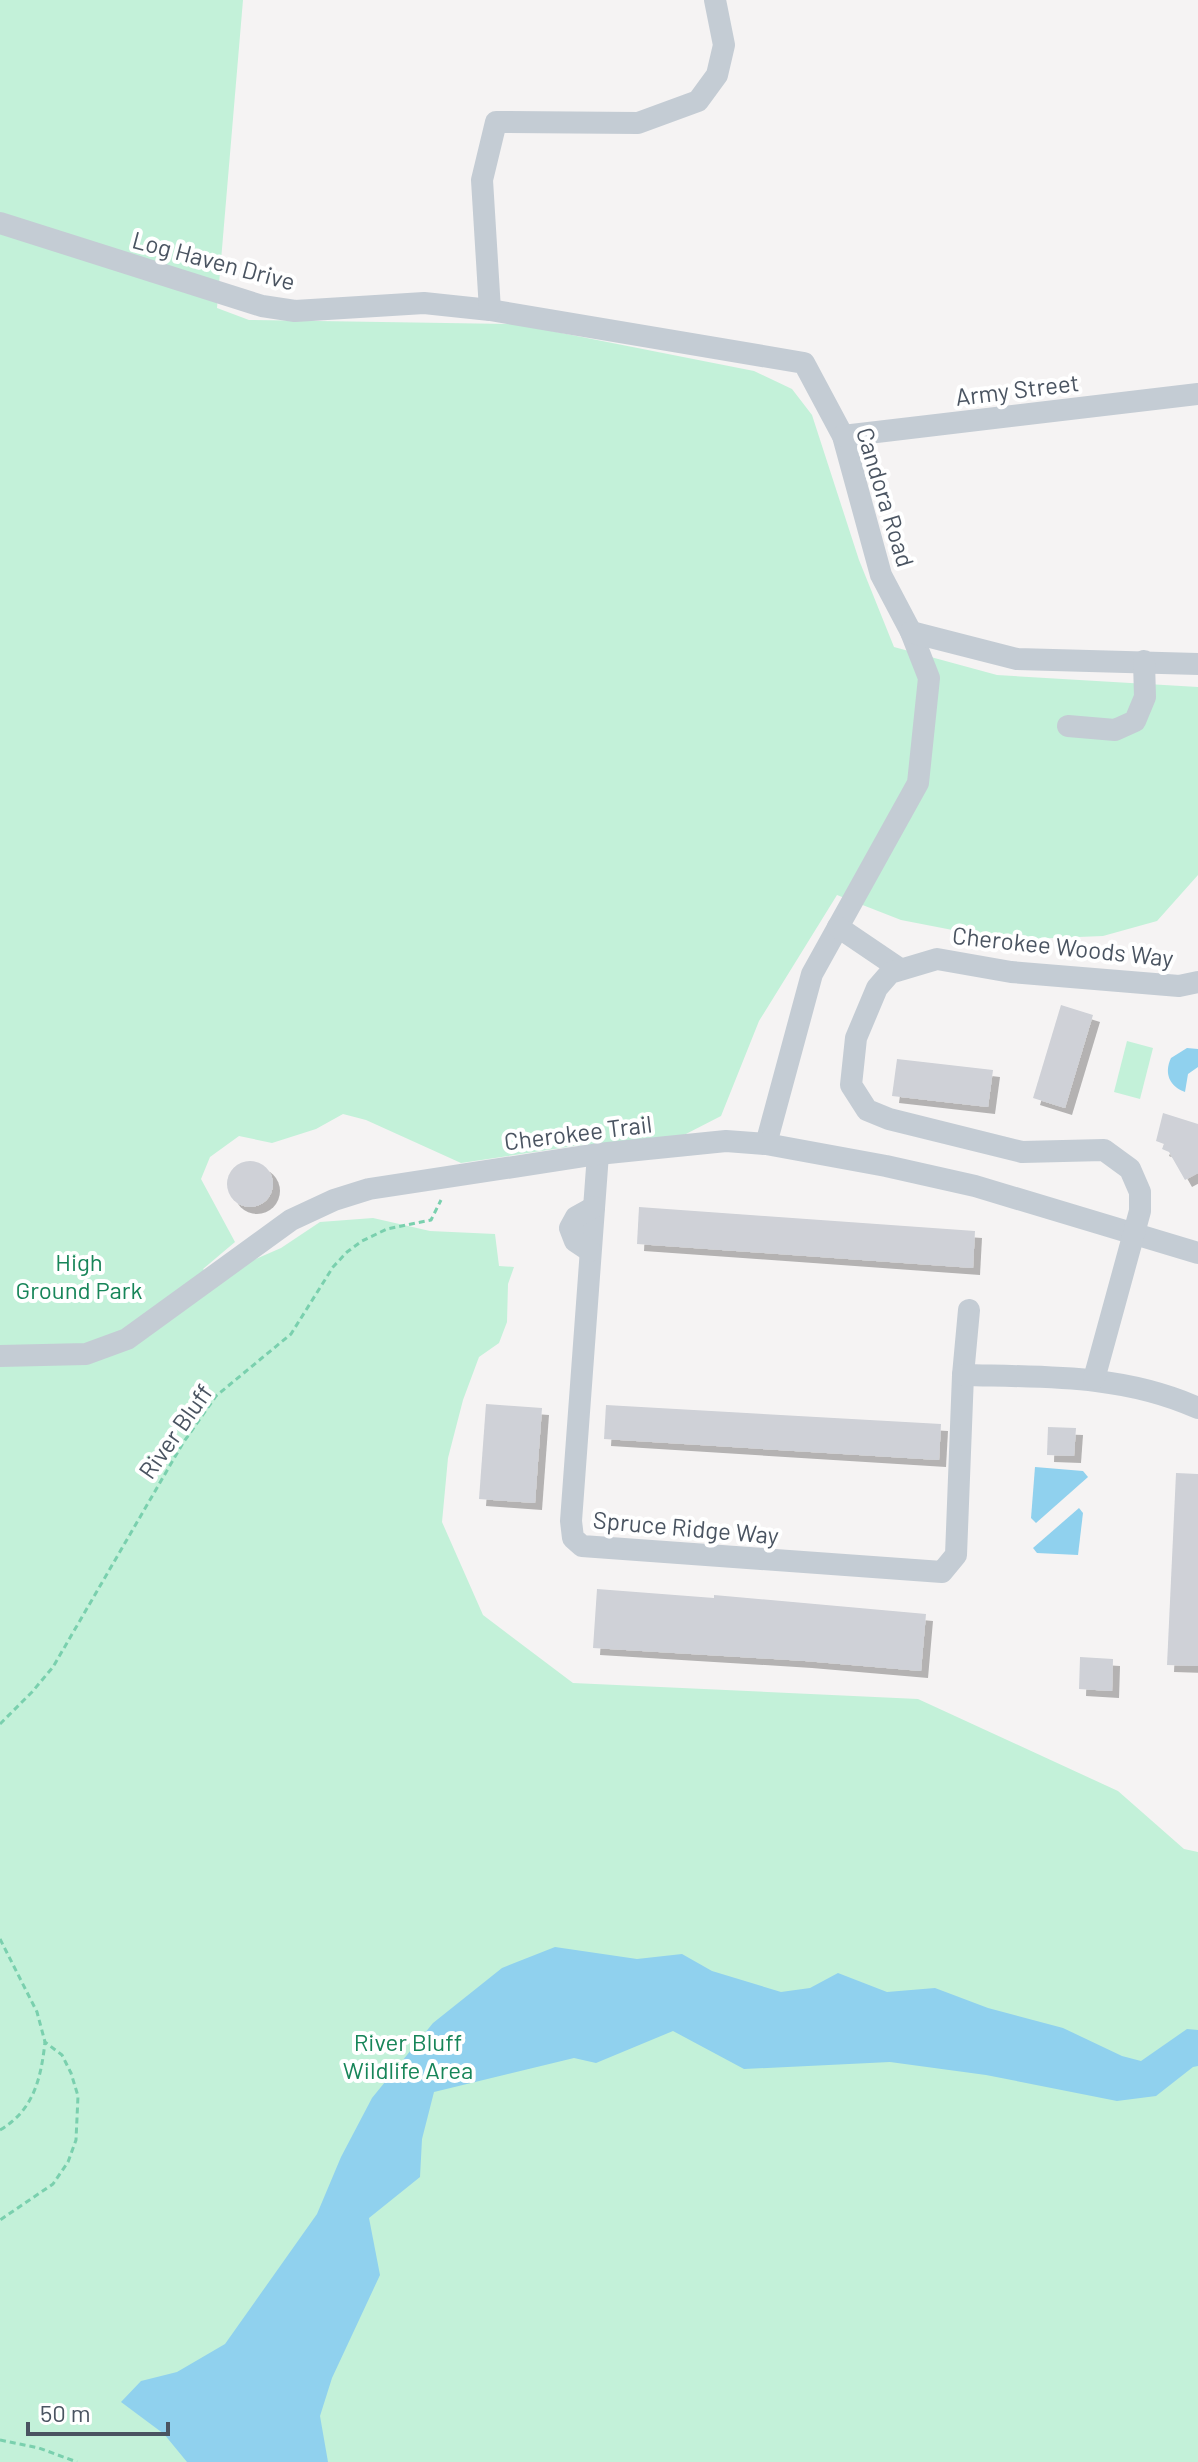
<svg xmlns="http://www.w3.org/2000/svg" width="1198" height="2462" font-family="Barlow,sans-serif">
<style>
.green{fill:#c3f1d9}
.water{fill:#90d1ee}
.building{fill:#cfd1d7;filter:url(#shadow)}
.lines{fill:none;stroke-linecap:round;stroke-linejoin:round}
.path{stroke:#7ad0ae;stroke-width:3;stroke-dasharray:6 4;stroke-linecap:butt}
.minor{stroke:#c4ccd4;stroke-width:22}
.labels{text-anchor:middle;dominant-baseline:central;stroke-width:8;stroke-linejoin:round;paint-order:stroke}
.street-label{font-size:24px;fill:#4a5461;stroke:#fff}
.park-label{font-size:24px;fill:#178559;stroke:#fff}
</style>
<defs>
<filter id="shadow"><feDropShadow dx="7" dy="7" stdDeviation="0" flood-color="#0004"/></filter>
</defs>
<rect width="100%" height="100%" fill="#f5f3f3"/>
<g class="green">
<path d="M0,0h243l-26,308 32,12 267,4 238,47 38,18 20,26 47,145 35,87 103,28 201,12v188l-41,46 -54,15 -99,4 -103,-20 -64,-25 -78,126 -38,95 -39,20 -108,10 -113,17 -95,-43 -23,-6 -27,15 -44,14 -33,-7 -29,21 -9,22 34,63 -32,27 9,9 69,-30 39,-26 53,-4 57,13 65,3 4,32 15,1 -6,17 -1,38 -8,21 -20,14 -16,43 -15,58 -6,64 41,93 90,68 345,16 200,92 66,58 14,3v610h-1198z"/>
<path d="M1127,1041l26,7 -13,51 -26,-7z"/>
</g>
<g class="water">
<path d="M1187,1048l11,1v18l-10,7 -3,18c-16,-6 -21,-19 -14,-34z"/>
<path d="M1035,1467l48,4 5,6 -52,46 -5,-5z"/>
<path d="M1079,1508l4,5 -5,42 -41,-2 -4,-5z"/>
<path d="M555,1947l82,12 45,-5 30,17 69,21 29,-4 28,-15 49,19 48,-4 53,20 75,20 59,28 19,5 46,-32 11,1v36l-5,1 -37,29 -39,5 -131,-26 -96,-13 -146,7 -71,-38 -77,32 -22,-5 -140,34 -12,47 -2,38 -51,41 11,57 -48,103 -12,38 8,46h-141l-23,-28 -43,-32 20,-21 36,-9 48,-28 92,-130 24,-57 31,-59 61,-75 69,-55z"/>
</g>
<g class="building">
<path d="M1061,1005l32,10 -28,93 -32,-10z"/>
<path d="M897,1059l96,11 -5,37 -96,-11z"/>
<path d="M1163,1113l35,11v49l-13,7 -16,-28 -7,-3 2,-5 -8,-3z"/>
<circle cx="250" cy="1184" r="23"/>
<path d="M639,1207l336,24 -2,37 -336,-24z"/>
<path d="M486,1404l56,4 -7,95 -56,-4z"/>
<path d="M606,1405l335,19 -2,36 -335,-21z"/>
<path d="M1048,1427l28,1 -2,28 -27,-1z"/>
<path d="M1176,1473l22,1v192l-31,-1z"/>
<path d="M597,1589l117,9v-3l212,19 -5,57 -116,-10 -212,-13z"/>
<path d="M1080,1657l33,2 -1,32 -33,-2z"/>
</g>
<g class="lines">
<g class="path">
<path d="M0,1724l32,-32 21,-25 130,-224 33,-47 75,-62 42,-67 14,-15 15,-11 25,-12 44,-9 10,-20"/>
<path d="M0,1939l37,73 8,30 17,13 9,18 7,23 -2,44 -8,22 -15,22 -53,36"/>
<path d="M0,2130c34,-20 41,-52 45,-88"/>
<path d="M0,2440l39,8 38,14"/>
</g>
<g class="minor">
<path d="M0,223l262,83 33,5 129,-8 66,7 314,53 39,73 38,139 30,57 18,46 -11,105 -106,191 -46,170"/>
<path d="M490,310l-8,-130 14,-58 142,1 60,-22 19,-26 7,-30 -9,-45"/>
<path d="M843,436l355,-42"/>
<path d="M911,632l106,27 181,5"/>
<path d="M1068,726l47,4 20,-9 10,-24 -1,-36"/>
<path d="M838,927l62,42"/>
<path d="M598,1154l-27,367 2,17 9,8 360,26 14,-17 7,-180 6,-65"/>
<path d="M590,1251l-15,-10 -5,-13 6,-11 18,-10"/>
<path d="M0,1356l86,-2 41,-15 164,-119 43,-20 35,-11 229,-35 128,-13 40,3 120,22 89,20 223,67"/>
<path d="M963,1375c82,2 159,-1 235,33"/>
<path d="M1094,1379l46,-168v-19l-10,-23 -26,-19 -82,2 -133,-33 -22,-9 -16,-25 5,-47 21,-50 13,-15 47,-14 74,13 168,14 19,-4"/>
</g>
</g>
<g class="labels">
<g class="street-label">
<text transform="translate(214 260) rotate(15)">Log Haven Drive</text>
<text transform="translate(1017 389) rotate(-7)">Army Street</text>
<text transform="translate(886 497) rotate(73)">Candora Road</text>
<text transform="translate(1063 946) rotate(6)">Cherokee Woods Way</text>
<text transform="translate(578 1132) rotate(-7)">Cherokee Trail</text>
<text transform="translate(175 1431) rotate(-55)">River Bluff</text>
<text transform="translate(686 1527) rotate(5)">Spruce Ridge Way</text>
</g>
<g class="park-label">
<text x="79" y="1261">High<tspan x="79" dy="28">Ground Park</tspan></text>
<text x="408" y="2041">River Bluff<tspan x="408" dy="28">Wildlife Area</tspan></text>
</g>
</g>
<path d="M28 2422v12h140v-12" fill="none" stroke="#4a5461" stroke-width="4"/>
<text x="40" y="2422" font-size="24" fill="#4a5461" stroke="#ffffff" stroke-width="6" paint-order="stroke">50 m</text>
</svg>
